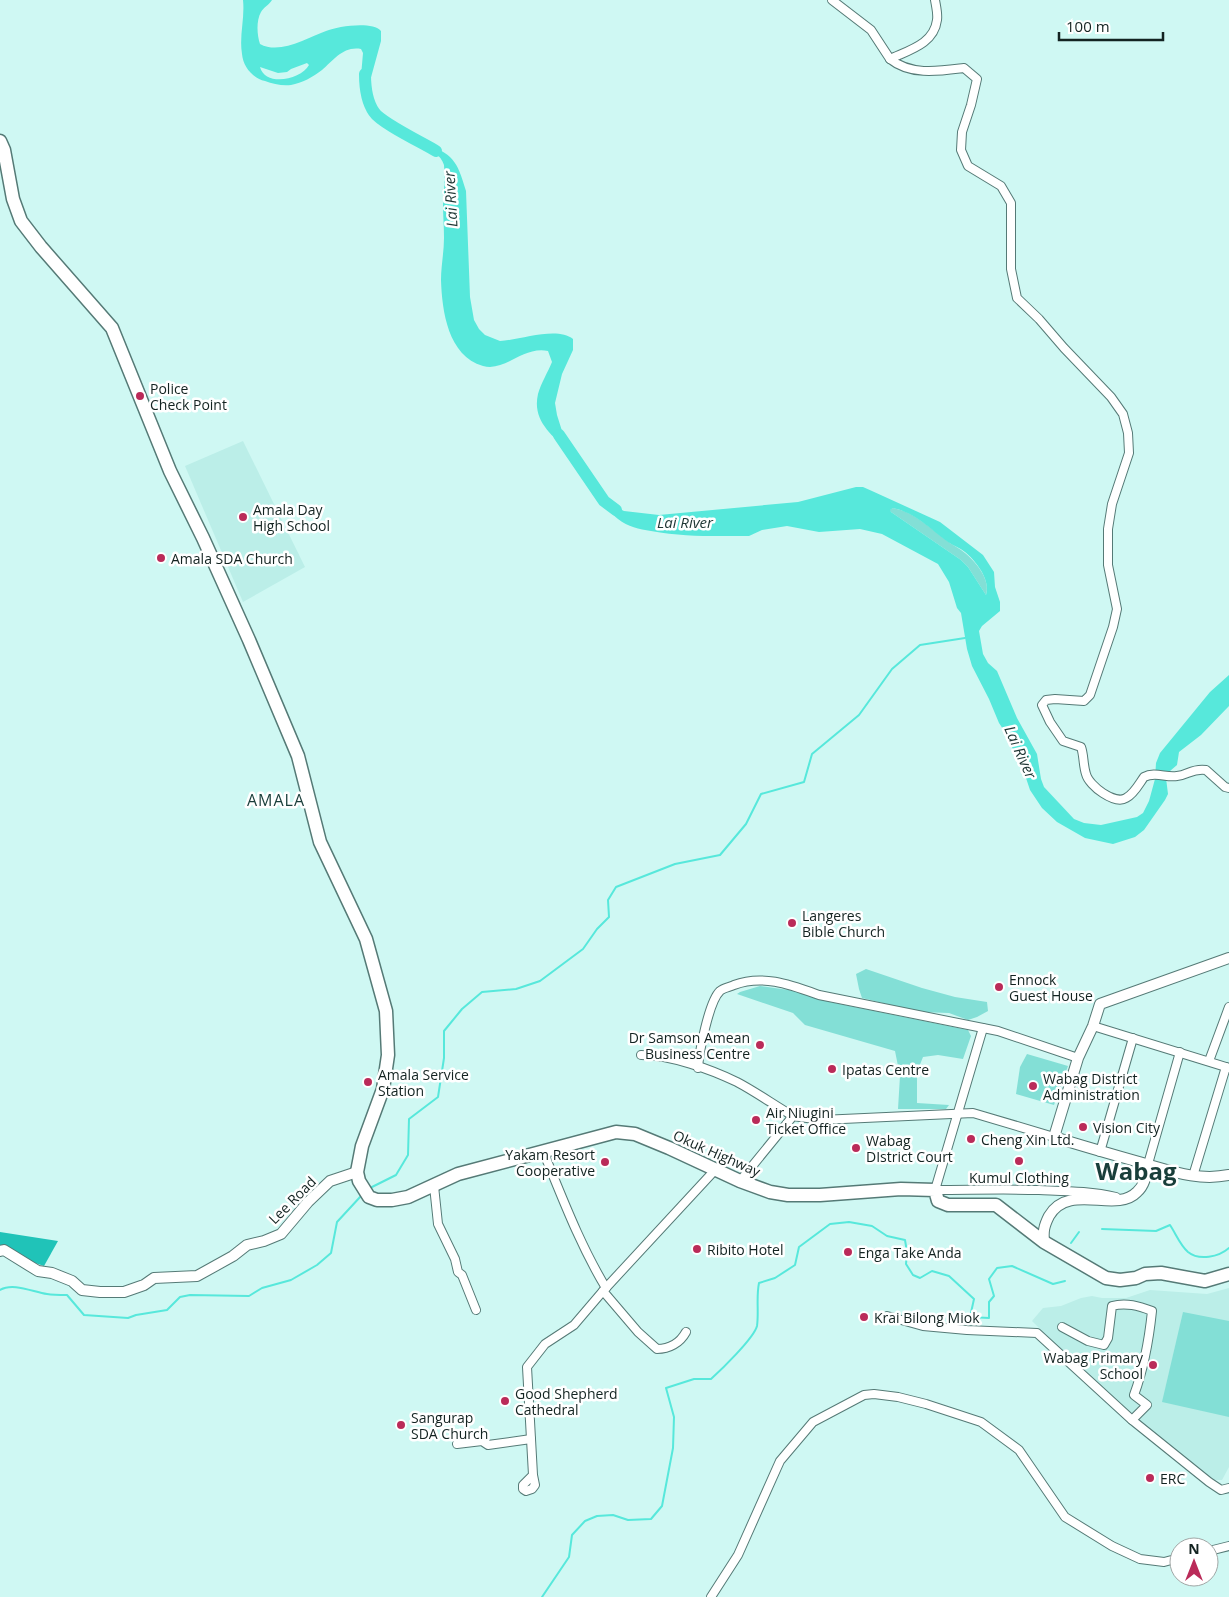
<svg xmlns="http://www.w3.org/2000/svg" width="1229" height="1597" font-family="'Open Sans',sans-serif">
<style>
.built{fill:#bbeee8}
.green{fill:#83dfd6}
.forest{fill:#20c3b8}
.water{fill:#57e8db;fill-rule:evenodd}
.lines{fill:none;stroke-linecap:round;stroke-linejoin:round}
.stream{stroke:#57e8db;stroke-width:2}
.river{stroke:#57e8db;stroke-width:12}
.minor-casing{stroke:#557a76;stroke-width:10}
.tertiary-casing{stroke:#557a76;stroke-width:12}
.primary-casing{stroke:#557a76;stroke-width:15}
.minor{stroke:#fff;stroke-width:8}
.tertiary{stroke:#fff;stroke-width:10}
.primary{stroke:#fff;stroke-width:12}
.poi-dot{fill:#ba2b59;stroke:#fff;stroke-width:2}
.labels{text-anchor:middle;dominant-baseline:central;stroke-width:5;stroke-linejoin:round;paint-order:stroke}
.poi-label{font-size:14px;fill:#132321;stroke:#fff;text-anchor:start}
.street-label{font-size:14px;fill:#132321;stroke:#fff}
.water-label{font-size:15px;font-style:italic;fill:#1e3634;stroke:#fff}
.quarter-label{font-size:16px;letter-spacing:1px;fill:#193e3a;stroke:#fff}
.town-label{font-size:24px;font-weight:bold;fill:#193e3a;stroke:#fff}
</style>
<rect width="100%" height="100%" fill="#cff8f3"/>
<g class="built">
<path d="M243,441l62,126 -62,35 -58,-136z"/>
<path d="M1229,1288v179l-7,13h-10l-50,-38 -41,-34 -89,-87 11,-13 18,-2 20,-8 11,-2 10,2h24l24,-8 57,4z"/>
</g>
<g class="green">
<path d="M893,508c21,4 36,19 53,32 6,5 13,8 19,13 11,9 26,27 21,42l-18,-28 -7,-7 -70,-48 -2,-2z"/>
<path d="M866,969l56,19 33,9 32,5 1,9 -11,6 -9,3 -19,-7 -29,-1 -58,-14 -3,-9 -3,-15z"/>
<path d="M760,986l36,5 34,11 138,28 3,6 -8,23 -25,-4 -15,2 -6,15v31l32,2 -3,4h-48l2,-33 -5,-25 -90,-26 -12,-12 -56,-19 3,-2z"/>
<path d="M1027,1054l41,12 -14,39 -38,-11 4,-27z"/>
<path d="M1183,1312l46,9v96l-67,-15z"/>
</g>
<path class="forest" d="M0,1232l58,9 -14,25 -44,-15z"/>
<g class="water">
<path d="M243,0h29c-3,5 -8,7 -11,12 -5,9 -4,23 -1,32 20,11 47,-6 66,-13 12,-5 47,-10 55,0v10l-14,51 -6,-16 2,-23 -2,-4c-18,-3 -27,11 -39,21 -9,7 -20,13 -31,15 -9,1 -18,-1 -26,-4 -13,-3 -22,-15 -23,-27 -3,-18 3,-36 1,-54zM307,63l2,2c-8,15 -44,22 -49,2l18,6 9,-1 4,-3z"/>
<path d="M423,143c30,11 34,17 43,48l4,106 4,23 5,9 6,6 15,6c20,-1 57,-15 73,-2v11l-11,24 -7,29 2,12 11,35c-17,-15 -36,-30 -30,-56 3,-11 10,-22 14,-32l-4,-11c-26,-5 -42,21 -65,15 -35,-10 -41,-55 -42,-86 0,-14 3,-28 3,-42 0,-12 -1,-23 -1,-34 1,-13 2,-26 1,-39 -3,-10 -13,-15 -21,-22z"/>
<path d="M856,487h7l9,4 68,31 43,33 11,17 1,15 5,15v9l-18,15 -3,5 4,23 5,9 9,8 20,47 20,36 4,25 3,8 30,32 10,4 17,2 36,-8 6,-4 6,-12 6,-22 1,-16 4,-10 50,-61 19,-17v31l-28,29 -22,17 -2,13 -7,6 -4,7 2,16 -3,6 -21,30 -9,7 -22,7 -28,-6 -28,-16 -15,-14 -12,-18 -6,-18 -8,-13 -7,-21 -10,-15 -10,-24 -17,-33 -5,-17 -6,-36 -4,-5 -8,-26 -11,-18 -56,-30 -22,-5 -41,3 -32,-6 -25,4 -13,6h-5c-33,0 -60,1 -93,-5 -12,-2 -23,-4 -33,-12 -6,-4 -10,-12 -14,-18l20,10 35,4 139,-13zM893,508c23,5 37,21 55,34 6,4 12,6 17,10 11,9 26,28 21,43l-18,-28 -7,-7 -70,-48 -1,-2z"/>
</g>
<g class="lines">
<g class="stream">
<path d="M370,1188l26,-13 12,-20 1,-36 29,-22 6,-39v-27l18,-22 20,-17 34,-3 24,-8 43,-32 14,-20 12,-12 -1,-17 8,-13 59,-23 45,-9 26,-31 15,-30 43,-12 8,-28 47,-39 33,-46 28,-24 45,-7"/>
<path d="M1102,1229l54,2 14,-6c6,9 10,20 18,27 11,9 31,5 41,-4"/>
<path d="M1071,1243l8,-11"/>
<path d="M0,1290c13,-8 33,2 47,4 6,1 13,1 20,1l17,20 44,3 8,-3 31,-5 13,-13 10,-2 59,1 13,-8 29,-8 26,-15 14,-12 6,-31 24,-26"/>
<path d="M542,1597l27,-40 3,-22 13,-14 12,-5 16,-1 15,5 23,-1 11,-13 11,-58 1,-31 -8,-29 28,-9h17c10,-9 43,-41 46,-53 2,-14 -1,-29 2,-43l16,-5 20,-13 4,-18 31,-23 19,-2 23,4 15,10 18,4 2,12 -1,12 7,11 7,3 12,-7 17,5 25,23 -4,18 19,1v-16l5,-6 -5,-17 8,-11 15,-2 41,18 12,-3"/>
</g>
<g class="river">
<path d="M365,74c0,12 2,28 9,38 7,11 49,31 62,39"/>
<path d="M559,435l45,66 12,9"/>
</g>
<g class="minor-casing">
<g id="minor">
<path d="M832,0l39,30 19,29"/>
<path d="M935,0c1,6 3,14 2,20 -3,24 -28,30 -47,39 21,17 50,12 74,9l13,11 -6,26 -9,27 -1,18 7,16 33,20 10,17v66l6,29 22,21 25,29 47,49 12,17 5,19 1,20 -17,51 -4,25v36l9,44 -4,18 -23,68 -6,6 -29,-2 -9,1 -4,5 8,17 13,19 18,6c3,8 2,18 5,27 3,12 29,31 40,24 8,-4 13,-14 18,-21 11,-6 22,1 33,-1 11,-1 15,-8 29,-6l19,17 4,1"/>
<path d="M1093,1026l136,42"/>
<path d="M983,1028l-48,162c35,0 70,-1 104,0 26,1 52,1 77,7"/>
<path d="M641,1055c30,0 69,14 96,27 19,10 37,23 56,34l28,4 152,-7 81,24"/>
<path d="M1209,1061l20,-54"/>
<path d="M698,1068c1,-15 11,-67 22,-77 3,-3 10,-4 14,-6 29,-11 57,0 85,10l179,36 80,27"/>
<path d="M543,1151c19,46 37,94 63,137"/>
<path d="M1100,1152l33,-114"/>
<path d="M1148,1164l32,-112"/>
<path d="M1193,1176l33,-109"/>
<path d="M740,1181l53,-65"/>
<path d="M434,1186l4,38 17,35 3,13 4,3 14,35"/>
<path d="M603,1291l35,41 19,17c12,0 23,-6 29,-17"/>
<path d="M887,1316l36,10 44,4 70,3 95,87 77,62 12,8 8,-2"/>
<path d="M1062,1327l26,14 16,4 4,-7 4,-32c14,-4 27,0 40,5 -3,29 -8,57 -18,84l13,10 -15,15"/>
<path d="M457,1444l25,-3 6,4 43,-6"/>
<path d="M533,1475l2,10 -3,4 -6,2 -3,-2v-4l10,-10 -6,-108 18,-23 29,-19 29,-34 112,-121"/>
<path d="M1209,1551l20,-5"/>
<path d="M711,1597l27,-42 42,-94 33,-39 51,-27 10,-1 24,3 28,7 55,18 38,28 46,67 47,29 28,13 24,3 15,-4"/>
</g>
</g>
<g class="tertiary-casing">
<g id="tertiary">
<path d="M1229,958l-129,46 -7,22 -15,32 -24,79c31,10 61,18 92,27 28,8 54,17 83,11"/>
<path d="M1044,1242c-1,-11 0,-16 5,-26 20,-34 67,-2 88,-24 8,-7 9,-17 11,-28"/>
<path d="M0,1251l4,-1 34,21 14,2 20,8 10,9 18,2h24l20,-7 10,-7 43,-2 36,-20 14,-11 17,-4 17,-7 27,-32 22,-21 27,-9"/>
</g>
</g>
<g class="primary-casing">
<path id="primary" d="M0,141l4,9 9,49 8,22 20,26 71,81 58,143 33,67 46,102 49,116 22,86 46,97 20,72 2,44 -5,34 -21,57 -5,26 2,9 10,16 8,3h15l16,-3 50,-23 158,-42 19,2 34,14 71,33 30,11 18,3h32l81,-6 34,1 3,11 10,4h48l48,37 62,36 14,2 16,-2 9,-4 16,-1 44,8 24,-7"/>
</g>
<use href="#minor" class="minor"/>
<use href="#tertiary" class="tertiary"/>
<use href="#primary" class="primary"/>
</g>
<g class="poi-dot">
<circle cx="140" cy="396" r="5"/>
<circle cx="243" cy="517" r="5"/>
<circle cx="161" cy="558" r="5"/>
<circle cx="792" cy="923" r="5"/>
<circle cx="999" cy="987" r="5"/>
<circle cx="760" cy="1045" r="5"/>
<circle cx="832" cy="1069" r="5"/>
<circle cx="368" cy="1082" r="5"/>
<circle cx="1033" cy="1086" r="5"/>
<circle cx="756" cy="1120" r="5"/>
<circle cx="1083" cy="1127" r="5"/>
<circle cx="971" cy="1139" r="5"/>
<circle cx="856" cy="1148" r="5"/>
<circle cx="1019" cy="1161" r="5"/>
<circle cx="605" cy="1162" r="5"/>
<circle cx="697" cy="1249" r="5"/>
<circle cx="848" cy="1252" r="5"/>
<circle cx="864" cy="1317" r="5"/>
<circle cx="1153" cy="1365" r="5"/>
<circle cx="505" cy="1401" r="5"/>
<circle cx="401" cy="1425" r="5"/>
<circle cx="1150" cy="1478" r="5"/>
</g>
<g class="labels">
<g class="poi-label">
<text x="150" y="388">Police<tspan x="150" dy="16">Check Point</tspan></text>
<text x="253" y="509">Amala Day<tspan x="253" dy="16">High School</tspan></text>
<text x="171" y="558">Amala SDA Church</text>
<text x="802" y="915">Langeres<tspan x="802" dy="16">Bible Church</tspan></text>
<text x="1009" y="979">Ennock<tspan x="1009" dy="16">Guest House</tspan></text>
<text x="750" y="1037" text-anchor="end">Dr Samson Amean<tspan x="750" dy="16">Business Centre</tspan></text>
<text x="842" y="1069">Ipatas Centre</text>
<text x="378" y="1074">Amala Service<tspan x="378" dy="16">Station</tspan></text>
<text x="1043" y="1078">Wabag District<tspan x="1043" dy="16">Administration</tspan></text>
<text x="766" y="1112">Air Niugini<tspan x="766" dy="16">Ticket Office</tspan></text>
<text x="1093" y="1127">Vision City</text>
<text x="981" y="1139">Cheng Xin Ltd.</text>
<text x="866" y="1140">Wabag<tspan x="866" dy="16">DIstrict Court</tspan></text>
<text x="595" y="1154" text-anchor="end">Yakam Resort<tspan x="595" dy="16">Cooperative</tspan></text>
<text x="1019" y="1177" text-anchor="middle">Kumul Clothing</text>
<text x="707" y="1249">Ribito Hotel</text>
<text x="858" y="1252">Enga Take Anda</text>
<text x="874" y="1317">Krai Bilong Miok</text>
<text x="1143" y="1357" text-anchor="end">Wabag Primary<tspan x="1143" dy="16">School</tspan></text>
<text x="515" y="1393">Good Shepherd<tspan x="515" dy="16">Cathedral</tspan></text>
<text x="411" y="1417">Sangurap<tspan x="411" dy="16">SDA Church</tspan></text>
<text x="1160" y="1478">ERC</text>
</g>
<g class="street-label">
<text transform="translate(717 1153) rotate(24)">Okuk Highway</text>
<text transform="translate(292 1200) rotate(-45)">Lee Road</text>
</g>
<g class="water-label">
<text transform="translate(450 199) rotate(-93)">Lai River</text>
<text x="685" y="522">Lai River</text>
<text transform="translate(1021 752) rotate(66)">Lai River</text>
</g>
<g class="quarter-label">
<text x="276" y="800">AMALA</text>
</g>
<g class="town-label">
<text x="1136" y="1170">Wabag</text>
</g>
</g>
<g transform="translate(1194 1562)"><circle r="24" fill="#ffffff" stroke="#a1a7a6"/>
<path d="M0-4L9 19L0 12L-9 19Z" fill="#ba2b59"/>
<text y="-8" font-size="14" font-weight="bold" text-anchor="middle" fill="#132321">N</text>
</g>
<path d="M1059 32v8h104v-8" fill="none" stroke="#132321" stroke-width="2.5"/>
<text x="1066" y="32" font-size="15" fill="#132321" stroke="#ffffff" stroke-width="4" paint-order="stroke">100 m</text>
</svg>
